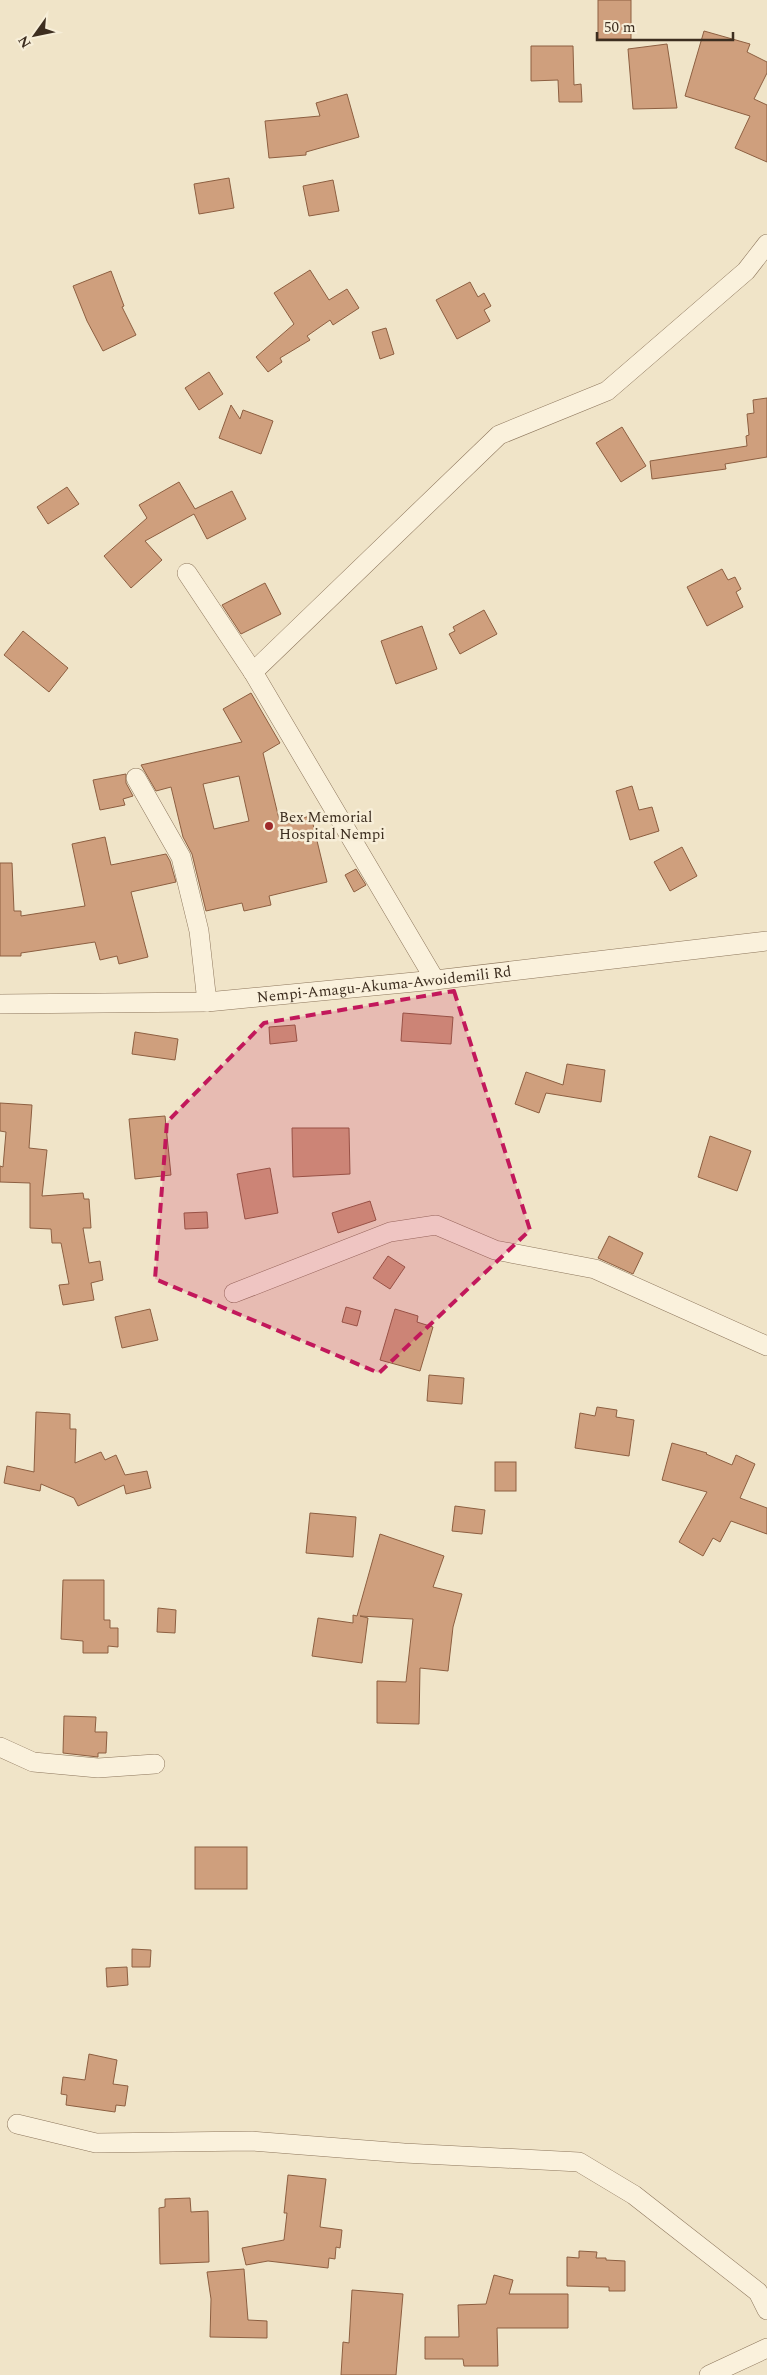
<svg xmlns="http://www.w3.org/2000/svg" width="767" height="2375" font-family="Spectral,serif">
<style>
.building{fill:#cf9f7d;stroke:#8d5f41;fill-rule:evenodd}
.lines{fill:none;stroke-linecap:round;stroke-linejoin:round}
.minor-casing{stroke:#8d765c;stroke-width:20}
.minor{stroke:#faf1dc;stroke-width:19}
.marked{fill:#c2185b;fill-opacity:0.2;stroke:#c2185b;stroke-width:4;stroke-dasharray:10 6;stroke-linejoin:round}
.poi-dot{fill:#9e2a2b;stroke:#f7eed8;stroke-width:2}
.labels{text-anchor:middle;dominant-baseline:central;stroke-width:5;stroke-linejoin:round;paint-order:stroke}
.poi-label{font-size:15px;fill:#3d2e20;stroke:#f7eed8;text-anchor:start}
.street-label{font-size:15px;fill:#3d2e20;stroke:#f7eed8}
</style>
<rect width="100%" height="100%" fill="#f0e4c8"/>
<g class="building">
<rect x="598" y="0" width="33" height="39"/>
<path d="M704,31l46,13 -3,8 20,10v11l-13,26 13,6v57l-32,-14 15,-32 -65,-20z"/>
<path d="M667,44l10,64 -44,1 -5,-60z"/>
<path d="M531,46h42l1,39 7,-1 1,18h-23l-1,-22 -27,1z"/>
<path d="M347,94l12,43 -53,15v3l-37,3 -4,-37 55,-5 -4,-13z"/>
<path d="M229,178l5,30 -35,6 -5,-30z"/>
<path d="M333,180l6,31 -30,5 -6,-30z"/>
<path d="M310,270l19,30 18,-11 12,19 -26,17 -3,-5 -23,16 3,4 -30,18 2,4 -14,10 -12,-15 38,-33 -20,-31z"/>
<path d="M111,271l13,35 -2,1 14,28 -33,16 -16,-30 -14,-35z"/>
<path d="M470,282l8,15 6,-4 7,13 -7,4 6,11 -33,18 -21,-39z"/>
<path d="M386,328l8,26 -14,5 -8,-27z"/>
<path d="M209,372l14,22 -24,16 -14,-22z"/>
<path d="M767,398v59l-42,7 1,5 -74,10 -2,-18 97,-15 -1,-10 3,-1 -2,-21 7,-1 -1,-13z"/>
<path d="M231,405l9,14 3,-9 30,11 -12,33 -42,-16z"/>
<path d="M622,427l24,39 -25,16 -25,-39z"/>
<path d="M179,482l16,27 37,-18 14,28 -39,20 -13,-25 -49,27 17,19 -31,28 -27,-32 43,-38 -8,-13z"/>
<path d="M67,487l12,17 -31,20 -11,-17z"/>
<path d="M722,569l6,11 7,-3 6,12 -5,3 7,15 -36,19 -20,-39z"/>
<path d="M265,583l16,31 -40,20 -19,-29z"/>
<path d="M484,610l13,24 -37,20 -11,-20 6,-3 -2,-4z"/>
<path d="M422,626l15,43 -41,15 -15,-43z"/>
<path d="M23,631l45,37 -19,24 -45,-37z"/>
<path d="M251,693l29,50 -17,10 17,70 31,-7 16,66 -58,14 2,9 -27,6 -2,-8 -36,8 -14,-57 -9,-17 -12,-50 -15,4 -15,-26 101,-23 -19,-33zM239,776l10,45 -35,8 -11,-45z"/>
<path d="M126,774v9l7,13 -10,3 2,6 -25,5 -7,-30z"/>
<path d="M632,786l7,24 13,-3 7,24 -29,9 -14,-49z"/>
<path d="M105,837l6,28 55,-11 4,7 6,21 -45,10 17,65 -29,7 -2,-8 -17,4 -5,-18 -74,11v3h-21v-93h12l2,48h7v5l64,-10 -13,-62z"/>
<path d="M682,847l15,29 -27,15 -16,-29z"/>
<path d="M356,869l10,16 -12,7 -9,-17z"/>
<path d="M403,1013l50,4 -2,27 -50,-3z"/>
<path d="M295,1025l2,16 -27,3 -1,-17z"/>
<path d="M135,1032l43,7 -3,21 -43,-6z"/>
<path d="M567,1064l38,6 -4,32 -55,-9 -7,20 -24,-9 11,-32 37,13z"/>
<path d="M0,1103l32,2 -3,43 18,2 -5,46 41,-3 1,6h5l2,29h-8l6,35 11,-2 3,19 -12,3 3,17 -31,5 -4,-20 10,-1 -8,-41h-9l-1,-14 -21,-1v-45l-30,-1v-16l3,1 3,-35 -6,-1z"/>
<path d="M165,1116l6,59 -36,4 -6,-60z"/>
<path d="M292,1128h57l1,46 -57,3z"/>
<path d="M710,1136l41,15 -14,40 -39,-14z"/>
<path d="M270,1168l8,45 -33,6 -8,-45z"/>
<path d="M370,1201l6,19 -38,13 -6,-20z"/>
<path d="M207,1212l1,16 -23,1 -1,-16z"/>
<path d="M609,1236l34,17 -10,21 -35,-16z"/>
<path d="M388,1256l17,11 -15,22 -17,-11z"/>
<path d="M346,1307l15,4 -4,15 -15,-4z"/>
<path d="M150,1309l8,31 -36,8 -7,-31z"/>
<path d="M395,1309l23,7 -1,6 16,5 -13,44 -40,-11z"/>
<path d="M429,1375l35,3 -2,26 -35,-3z"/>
<path d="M597,1407l20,3 -1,7 18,3 -5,36 -54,-8 5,-35 15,3z"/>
<path d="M36,1412l34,2v15h6l-1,34 26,-11 4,8 11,-5 9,20 22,-4 4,17 -25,6 -2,-9 -46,21 -4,-8 -33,-14 -1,7 -36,-8 3,-17 27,6z"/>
<path d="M672,1443l35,10 -1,1 26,11 4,-10 19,9 -15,34 27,10v26l-36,-13 -11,21 -7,-4 -10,18 -24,-14 28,-50 -45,-12z"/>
<rect x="495" y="1462" width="21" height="29"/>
<path d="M455,1506l30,4 -3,24 -30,-3z"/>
<path d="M310,1513l46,4 -3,40 -47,-4z"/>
<path d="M380,1534l64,22 -11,31 29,7 -9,33 -5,44 -28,-3 -1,56 -42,-1v-42l29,1 7,-63 -53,-3 8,2 -6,45 -50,-7 6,-38 35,5v-8l4,1z"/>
<path d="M63,1580h41v40h6v8h8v19l-10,-1v7h-25v-12l-22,-2z"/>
<path d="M158,1608l18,2 -1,23 -18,-1z"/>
<path d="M64,1716l32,1 -1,15h12l-1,21h-8v4l-35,-4z"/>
<rect x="195" y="1847" width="52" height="42"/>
<path d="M132,1949l19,1 -1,17h-18z"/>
<path d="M127,1967l1,18 -21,2 -1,-19z"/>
<path d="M89,2054l28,6 -4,24 15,2 -3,20 -9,-1 -1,7 -49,-7 1,-10 -6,-1 2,-17 22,3z"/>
<path d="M288,2175l38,4 -6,48 22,3 -2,18 -4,-1 -1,12 -6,-1 -1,10 -60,-7 -22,4 -4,-17 42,-8 3,-27h-3z"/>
<path d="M190,2198l1,14 17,-1 1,51 -49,2 -1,-56 6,-1v-8z"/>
<path d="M579,2251l18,1 -1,6h10v2l19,1v30h-16v-4l-42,-1v-29l12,1z"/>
<path d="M244,2269l4,51 19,1v17l-57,-1 1,-38 -4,-27z"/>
<path d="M494,2275l19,5 -4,14h59v34h-71l1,38h-34l-1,-7h-38v-22h34l-1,-32 28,-1z"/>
<path d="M352,2290l51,4 -7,81h-55l2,-33 6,1z"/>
</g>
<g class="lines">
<g class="minor-casing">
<g id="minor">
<path d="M187,573l66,99 182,308"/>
<path d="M253,672l246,-237 108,-44 139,-120 21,-27"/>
<path d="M136,778l45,79 18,74 8,71"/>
<path id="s1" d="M0,1004l207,-2 228,-22 332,-39"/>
<path d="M234,1293l156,-61 46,-7 59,25 100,19 172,77"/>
<path d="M0,1747l33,15 65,6 57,-4"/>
<path d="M17,2124l79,19 156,-2 152,12 175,9 55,33 124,97 9,18"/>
<path d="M709,2375l58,-27"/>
</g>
</g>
<use href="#minor" class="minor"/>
</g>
<path class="marked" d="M454,991l76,239 -151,143 -224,-94 12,-157 97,-99z"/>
<circle class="poi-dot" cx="269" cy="826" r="5"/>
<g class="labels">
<g class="poi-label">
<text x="279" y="817">Bex Memorial<tspan x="279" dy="17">Hospital Nempi</tspan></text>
</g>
<g class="street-label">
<text stroke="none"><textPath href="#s1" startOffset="385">Nempi-Amagu-Akuma-Awoidemili Rd</textPath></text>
</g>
</g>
<g transform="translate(35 35) rotate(237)" stroke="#f7eed8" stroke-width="4" paint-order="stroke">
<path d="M0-4L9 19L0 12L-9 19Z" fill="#3d2e20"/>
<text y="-8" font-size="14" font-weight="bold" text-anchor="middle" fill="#3d2e20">N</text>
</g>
<path d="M597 32v8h136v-8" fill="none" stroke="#3d2e20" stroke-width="2.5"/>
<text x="604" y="32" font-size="15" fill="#3d2e20" stroke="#f7eed8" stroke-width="4" paint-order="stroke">50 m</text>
</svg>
